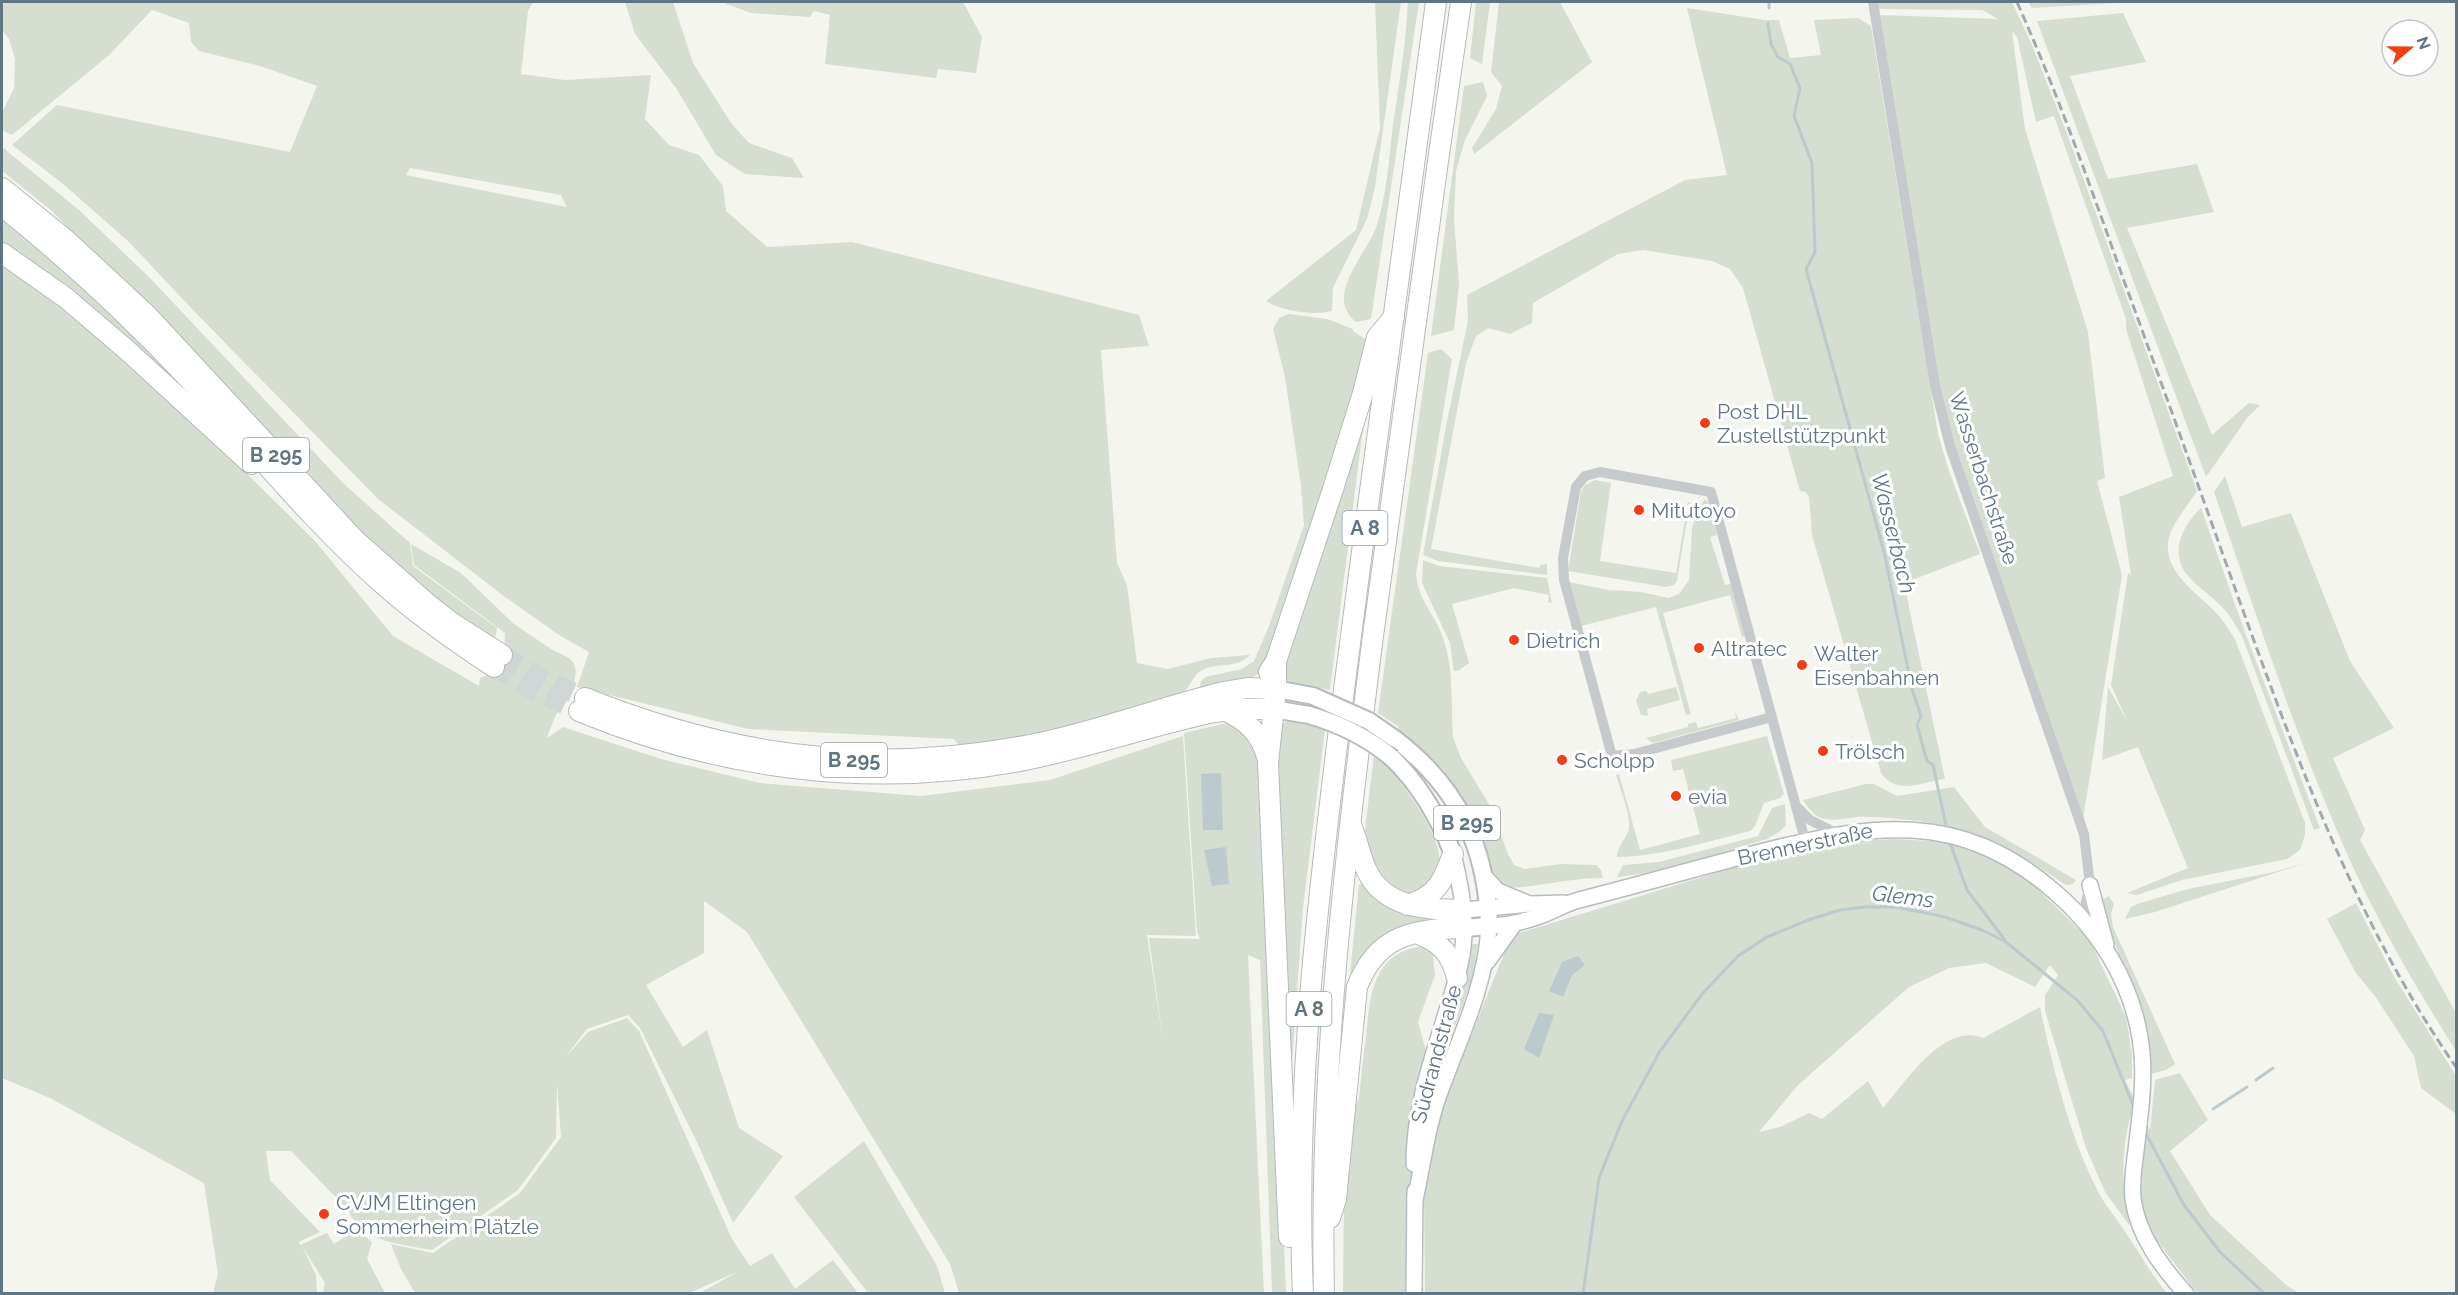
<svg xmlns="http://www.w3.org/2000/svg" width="2458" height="1295" font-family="Raleway,sans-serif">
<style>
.green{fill:#d6ddd1;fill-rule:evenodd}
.water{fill:#bccace}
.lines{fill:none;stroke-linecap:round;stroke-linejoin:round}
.stream{stroke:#bccace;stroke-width:3}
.highway-tunnel{stroke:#d0d5d5;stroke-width:20;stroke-dasharray:20 10;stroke-linecap:butt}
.secondary-casing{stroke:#b6bcc0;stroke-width:18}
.primary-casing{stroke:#b7bbbe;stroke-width:20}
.highway-casing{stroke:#b6babd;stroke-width:22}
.street{stroke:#c7cacd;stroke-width:10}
.secondary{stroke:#fff;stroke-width:15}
.primary{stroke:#fff;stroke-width:16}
.highway{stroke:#fff;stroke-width:20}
.rail{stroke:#a2a9ae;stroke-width:3;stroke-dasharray:9 4.5;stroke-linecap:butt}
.primary-bridge-casing{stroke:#b7bbbe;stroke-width:20;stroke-linecap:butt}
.primary-bridge{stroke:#fff;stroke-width:16}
.poi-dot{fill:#f13e14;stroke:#fff;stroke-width:2}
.labels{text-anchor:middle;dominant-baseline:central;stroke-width:6;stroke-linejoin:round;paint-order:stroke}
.shield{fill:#fff;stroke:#909fa9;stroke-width:1.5}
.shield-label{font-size:20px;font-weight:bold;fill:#617684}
.poi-label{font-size:21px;fill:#617684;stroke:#fff;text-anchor:start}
.street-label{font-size:21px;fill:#617684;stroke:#fff}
.water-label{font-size:22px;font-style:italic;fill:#5c7982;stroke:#fff}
</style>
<rect width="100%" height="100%" fill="#f5f5f0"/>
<g class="green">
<path d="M2,2h531l-5,9 -7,63 44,6 86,-5 -6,44 24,26 30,10 24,31 3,25 41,36 85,-5 287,73 10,31 -48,4 16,213 10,22 10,78 31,6 43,-11 39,-3c-14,15 -33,6 -49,16 -6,3 -8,9 -12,15 -3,5 -9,9 -14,13l-127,37 -86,13 -8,-10 -206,-10 -171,-42 12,-35 -30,-17 -54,-38 -127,-98 -186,-190 -63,-67 -67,-59 -50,-38 45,-40 233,47 27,-66 -57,-20 -61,-15 -8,-9 -2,-19 -37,-13 -43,45 -97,80 -10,-5v-17l12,-25 1,-29 -6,-20 -7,-9zM410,168l151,27 6,12 -161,-32z"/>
<path d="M625,2h48l20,61 38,60 18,20 43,15 12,20 -59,-4 -29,-19 -40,-67 -41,-54z"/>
<path d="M721,2h242l19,35 -6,36 -38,-4 -2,9 -111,-14 5,-49 -16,-4 -4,6 -59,-4z"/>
<path d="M1375,2h26l-26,185 -8,32 -34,69 -1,23c-19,5 -50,0 -66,-10l90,-71 24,-102z"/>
<path d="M1408,2h11l-48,317 -15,3c-33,-27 11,-67 21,-97 10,-32 12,-67 16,-100 6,-41 13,-82 15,-123z"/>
<path d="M1476,2h14l-8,62 -12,-6z"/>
<path d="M1499,2h61l32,60 -118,92 -2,-6 24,-39 6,-23 -11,-14z"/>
<path d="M1877,2h135l20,43 34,86 131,360c-9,14 -21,28 -27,43 -12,37 29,59 49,82 6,7 11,16 16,23l70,184v12l-5,15 -13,9 -105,21 -45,15 -10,-2 61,-25 -50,-121 -36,13 6,-73 19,34 -16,-36 17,-112 3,2 -12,-78 54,-21 -47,-147v-10l-72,-203 -18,6 -19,-85 -5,-6 13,98 63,203 17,146 -8,3 25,94 -39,244 -118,-340 -25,-81 -61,-383 119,4 -16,-9 -103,-1z"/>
<path d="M2028,2h89v1l-85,5z"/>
<path d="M1687,8l78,12h14l11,38 31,-3 -7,-35 44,-2 13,8 67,408 11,37 31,83 -76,29 41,196c-23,3 -48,17 -64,-6l-69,-238 -3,-38 -3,-5 -6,-1 -57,-203 -13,-19 -18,-8 -69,-11 -25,4 -85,49 -1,20 -22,11 -22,-6 -12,8 -10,27 -35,186 108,19 1,-3 7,-1v11l-109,-14 -15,-6 24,-134 21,-100 -1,-26 218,-115 42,-5z"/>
<path d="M2123,13l23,49 -76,14 38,103 89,-15 17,48 -87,16 85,207 37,-32 11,2 -13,13 -41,59 -169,-456z"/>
<path d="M1483,82l4,14 -22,44 -9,31 -2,48 5,65 -5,46 -23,6 33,-250z"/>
<path d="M2,147l77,63 70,67 195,207 66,59 3,23 84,62 -3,16 -93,-68 -349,-365 -50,-40z"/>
<path d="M2,214l76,65 92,92 71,76 -115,-111 -83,-64 -41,-28z"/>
<path d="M2,262l125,93 188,186 78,95 86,50 1,-8 11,-4 13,-20 1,-21 -91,-68 -3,-21 50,29 53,51 37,25 18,9 4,4 3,9 -2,12 -20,36 -7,19 16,-11 98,32 99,24 161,13 129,-16 133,-44 13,200 -49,-1 17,112 -15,-109 51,1 -3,-7 -13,-199 47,-11 27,20 20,354 8,197h-14l-12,-333 -12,-5 16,338h-305l-9,-29 -203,-332 -43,-31v52l-58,32 37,62 24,-17 32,98 44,28 -50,67 -37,-83 -56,-112 -12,-13 -41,14 -23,30 24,-27 39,-14 12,13 93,208 18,27 22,-13 23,36 38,-29 25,33h-158l37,-21 -48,21h-274l-14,-24 -10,-25 42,9 87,-60 41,-56 -4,-54 -1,55 -38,52 -86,60c-31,-6 -69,-7 -84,-40l-57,-59h-25l4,29 50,52 -21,10 1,3 27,-12 7,11 23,-15 15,13 -5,17 18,34h-62l2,-10 -23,-37 14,29 1,18h-104l5,-19 -14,-91 -154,-85 -48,-20z"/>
<path d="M1289,314l38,5 26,10v2l15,10 -25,93 -78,234c-15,17 -43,17 -64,21l-1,-6 5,-6 37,-8 12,-8 15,-35 35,-101 -3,-39 -16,-109 -12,-48 6,-11z"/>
<path d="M1441,349l11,10 -36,215c3,29 19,39 27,64 11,30 8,67 10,99l8,21 29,48 18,48 6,11 11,4 35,-5 36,1 5,5 2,8c-18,0 -39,3 -58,6 -11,1 -25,5 -36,3 -19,-4 -26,-37 -33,-53 -19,-45 -40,-74 -78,-105l1,-2 -21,-14 50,-360z"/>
<path d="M1366,404l-36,286 -51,-11z"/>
<path d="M2225,476l17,51 49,-14 59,148 44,67 -61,30 32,72 -5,10 96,173v38c-41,-65 -81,-133 -112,-204 -50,-115 -89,-236 -130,-355z"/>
<path d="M1595,480l16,3 -11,78 76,12 12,-71h2l-13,79 -3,4 -8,2 -98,-16 13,-80 4,-6z"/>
<path d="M1705,499l3,3 9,33 -7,2 15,48 6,-1 14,52 -3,1 -12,-42 -67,18 28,101 -5,1 -30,-108 -75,19 -12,-44 40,8 32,2 27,6 11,-4 10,-14 3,-51 6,-20z"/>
<path d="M2201,508l45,127 74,193 -6,2 -72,-194c-5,-9 -11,-19 -18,-27 -11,-12 -24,-20 -35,-32 -21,-23 -7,-51 12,-69z"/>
<path d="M1423,560l16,6 108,12 5,25 -4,-1 1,-7 -35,-7 -62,16 17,59 -11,8h-4l-4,-28 -28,-60z"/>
<path d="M1676,687l4,13 -33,9 1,7 -7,-1 -5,-14 4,-9 6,-1 2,3z"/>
<path d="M1735,711l4,9 -86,23 -7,-5 42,-11v-3l8,-2 2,6 38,-10z"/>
<path d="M1292,719l33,11 -22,178 -12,167 -15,-309 5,-42z"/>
<path d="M1767,736l17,58 -4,4 -16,5 -9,23 -5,5c-44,11 -87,25 -133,26 -1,-10 11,-19 12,-30 1,-16 -9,-37 -13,-52l3,-1 21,76 60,-16 -17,-65 -10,2 -2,-11z"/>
<path d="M1374,755l16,14v-2c21,32 55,69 50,109l-30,22 -34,-21 -12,-39z"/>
<path d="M1866,784h8l23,12 57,-9 31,40 91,53 -3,4 -7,1c-56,-37 -98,-60 -166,-66 -13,-1 -28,-3 -42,-2 -27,3 -39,9 -55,-17z"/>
<path d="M1785,804l1,21 -7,7 -12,7c-50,14 -98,33 -150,38l6,-12 36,-3 99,-26 14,-28z"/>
<path d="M1896,839l50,3 30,8 42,20 71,69 37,78 6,38v23l-7,2 25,50 5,-50 25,-7 28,47 -38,31 40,64 75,69 13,9h-101l-42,-55 -15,-33 4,-53 -14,-35c-9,36 -9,73 0,109l-25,-34 -19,-44 -41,-137v-16l13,-20 -8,-10 -15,22 -49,-24 -37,5 -40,19 -111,98 -39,47 21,-5 29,-14 13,6 46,-38 15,27c22,-25 60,-86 100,-70l57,-31c13,61 30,132 60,188 7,13 18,25 26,38 14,20 25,42 41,60l-742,1 -1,-98 8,-53 18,-55 59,-147 10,-8 226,-69 91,-22z"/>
<path d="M2309,862l-154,50 -30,7 6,-12 9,-4 48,-14 86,-17z"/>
<path d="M1359,884l12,1 81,31 -94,48 -8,10z"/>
<path d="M2109,896l5,8 -3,10 2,13 62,137 -9,6 -15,4c-3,-66 -34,-112 -50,-173z"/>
<path d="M2356,903l37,72 63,101v38l-35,-26 -7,-32 -39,-60 -19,-23 -29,-54z"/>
<path d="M1471,944h7l-5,32 -35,97 -11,37v-17z"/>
<path d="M1422,946l14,6 -3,5 2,18 -17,47 8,29 -14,91 -2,151h-67l1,-101 9,-79 6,-15c2,-21 4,-41 7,-61 4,-41 6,-84 56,-91z"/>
<path d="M864,1141l73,125 8,27h-77l-74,-96z"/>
</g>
<g class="water">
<path d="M1221,773l2,57h-20l-2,-56z"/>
<path d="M1226,847l3,37 -17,2 -8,-36z"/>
<path d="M1578,956l7,9 -13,10 -9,22 -14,-6 13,-29z"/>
<path d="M1539,1013l15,2 -15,43 -15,-9z"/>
</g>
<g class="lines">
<g class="stream">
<path d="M1769,2v6"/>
<path d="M1768,23l3,21 7,13 12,7 10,24 -6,28 18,47 3,89 -9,17 78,283 28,137 9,27 -4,9 10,36 6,4 14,65"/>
<path d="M1949,840l18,50 38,50"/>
<path d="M2256,1080l17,-12"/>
<path d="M2213,1109l34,-22"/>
<path d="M2145,1132l39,73 36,47 45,42"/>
<path d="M1583,1294l16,-116 23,-57 38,-70 43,-58 35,-37 29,-19 44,-18 29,-9 25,-3h31l49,10 37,13 24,12 71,58 26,31 32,79"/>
</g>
<g class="highway-tunnel">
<path d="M502,655l37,22 46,21"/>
<path d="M494,667l38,22 47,22"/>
</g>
<g class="secondary-casing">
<g id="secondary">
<path d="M1485,877l13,14 29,12"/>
<path d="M2090,885l16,60"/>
<path d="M1464,910l66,-6 34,-1"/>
<path d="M1487,962l28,-39"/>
<path d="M1414,1164c0,-50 15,-96 30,-144 9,-30 21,-61 20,-94 0,-24 -5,-48 -11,-72"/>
<path d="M1415,1200c8,-36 12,-73 25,-108 20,-55 46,-106 49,-166 20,0 38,-5 56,-12 12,-5 22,-11 34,-14 59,-15 118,-32 177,-47 115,-29 202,-45 299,39 44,38 76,89 85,146 6,35 1,70 -3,104 -2,19 -6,38 -4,57 5,37 29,68 53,95"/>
<path d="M1414,1294l1,-103"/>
</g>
</g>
<g class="primary-casing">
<g id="primary">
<path d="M1276,689l37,7"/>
<path d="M1273,709l36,6"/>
<path d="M1395,739c63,48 92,108 94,187l-24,2"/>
<path d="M1392,758c28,27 47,60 61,96"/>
</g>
</g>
<g class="highway-casing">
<g id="highway">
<path d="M2,188l63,51 82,76 208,225 75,66 22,17 50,32"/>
<path d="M2,206c66,53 128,110 186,172 65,70 125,145 197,208 34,30 71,56 109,81"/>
<path d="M2,253l64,45 62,53 123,113"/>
<path d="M1276,661v28l-8,74 21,474"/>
<path d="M1269,672l7,-11 58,-175 29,-93 14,-56 17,-20"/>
<path d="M585,698c152,61 293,78 455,45 62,-13 122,-36 184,-51l23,-4 29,1"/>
<path d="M1224,710c22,10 37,23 43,47"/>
<path d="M579,711c140,58 291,78 441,50 66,-13 129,-35 194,-49l26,-3h33"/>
<path d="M1351,825c6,14 9,30 15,44 17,39 61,41 98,41"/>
<path d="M1408,905c30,-10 35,-24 45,-51"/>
<path d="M1416,933c24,9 35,20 41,45"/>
<path d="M1330,1218l6,-19 21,-212c20,-52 56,-58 108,-59"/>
<path d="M1303,1294c-9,-206 16,-409 42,-612 29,-227 61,-454 91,-680"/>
<path d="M1324,1294c-5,-221 21,-439 49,-658 28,-212 57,-423 88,-634"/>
</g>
</g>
<g class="street">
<path d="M1873,2l62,384 15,60 134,388 6,51 -8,34"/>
<path d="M1772,717l-138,37 -22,2 -48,-176 -1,-22 13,-71 9,-11 15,-4 111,20 94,348"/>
<path d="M1797,807l13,13 28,14"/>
</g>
<use href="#secondary" class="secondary"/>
<use href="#primary" class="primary"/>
<use href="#highway" class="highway"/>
<path class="rail" d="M2017,2c40,90 73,183 106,276 40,109 79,218 118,327 58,160 117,321 215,462"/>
<g class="primary-bridge-casing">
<g id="primary-bridge">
<path d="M1313,696l56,25 26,18"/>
<path d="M1309,715c31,9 58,22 83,43"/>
</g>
</g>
<use href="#primary-bridge" class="primary-bridge"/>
</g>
<g class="poi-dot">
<circle cx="1705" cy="423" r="6"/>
<circle cx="1639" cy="510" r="6"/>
<circle cx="1514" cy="640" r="6"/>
<circle cx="1699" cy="648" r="6"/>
<circle cx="1802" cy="665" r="6"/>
<circle cx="1823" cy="751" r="6"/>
<circle cx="1562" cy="760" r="6"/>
<circle cx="1676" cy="796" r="6"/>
<circle cx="324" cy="1214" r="6"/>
</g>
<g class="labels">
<g class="shield">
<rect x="243" y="438" width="66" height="34" rx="4.5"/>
<rect x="1342.5" y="511" width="45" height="34" rx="4.5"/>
<rect x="821" y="743" width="66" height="34" rx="4.5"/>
<rect x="1434" y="806" width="66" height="34" rx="4.5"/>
<rect x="1286.5" y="992" width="45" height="34" rx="4.5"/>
</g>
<g class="shield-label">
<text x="276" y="455">B 295</text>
<text x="1365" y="528">A 8</text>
<text x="854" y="760">B 295</text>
<text x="1467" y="823">B 295</text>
<text x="1309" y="1009">A 8</text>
</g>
<g class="poi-label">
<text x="1717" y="411">Post DHL<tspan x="1717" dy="24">Zustellstützpunkt</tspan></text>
<text x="1651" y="510">Mitutoyo</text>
<text x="1526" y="640">Dietrich</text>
<text x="1711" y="648">Altratec</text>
<text x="1814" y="653">Walter<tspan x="1814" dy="24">Eisenbahnen</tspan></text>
<text x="1835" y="751">Trölsch</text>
<text x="1574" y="760">Scholpp</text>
<text x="1688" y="796">evia</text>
<text x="336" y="1202">CVJM Eltingen<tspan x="336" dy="24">Sommerheim Plätzle</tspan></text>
</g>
<g class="street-label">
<text transform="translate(1984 478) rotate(72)">Wasserbachstraße</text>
<text transform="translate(1805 844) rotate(-12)">Brennerstraße</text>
<text transform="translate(1436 1054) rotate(-75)">Südrandstraße</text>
</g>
<g class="water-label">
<text transform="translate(1894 533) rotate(76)">Wasserbach</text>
<text transform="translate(1903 896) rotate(7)">Glems</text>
</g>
</g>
<rect width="2458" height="1295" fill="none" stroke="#617684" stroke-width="6"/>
<g transform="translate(2410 48) rotate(70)"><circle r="28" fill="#ffffff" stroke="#c0c8ce" stroke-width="1.5"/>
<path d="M0-4.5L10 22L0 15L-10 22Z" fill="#f13e14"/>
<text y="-9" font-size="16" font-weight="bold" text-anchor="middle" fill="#617684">N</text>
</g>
</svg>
